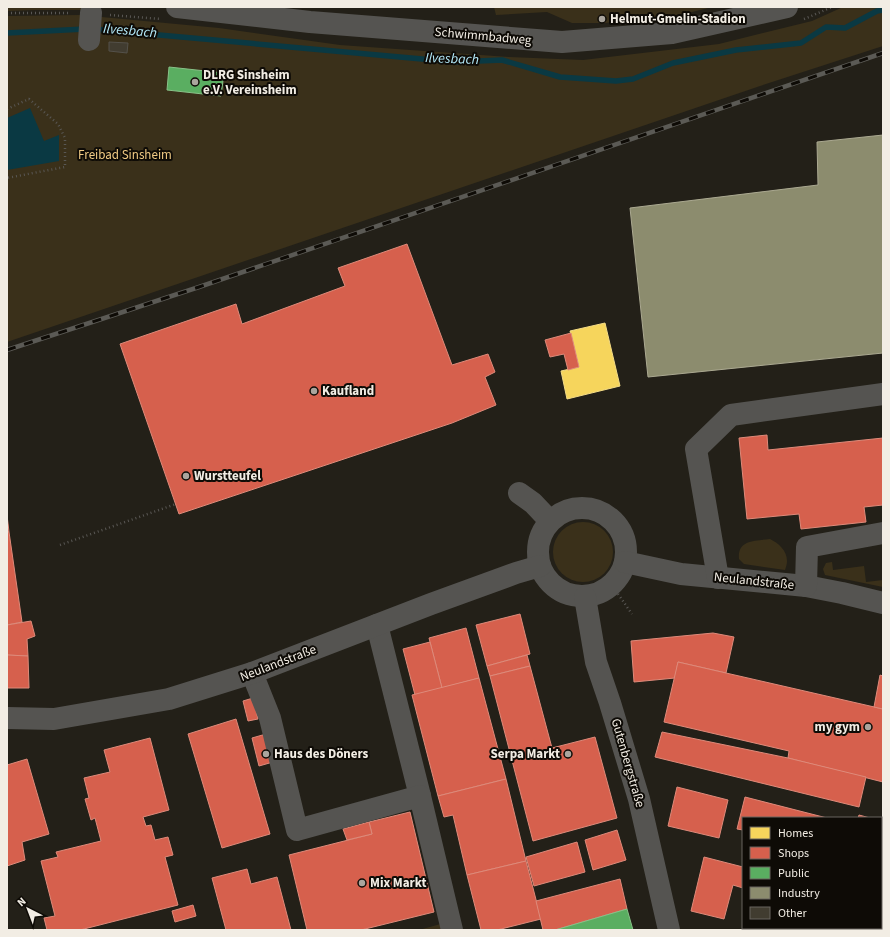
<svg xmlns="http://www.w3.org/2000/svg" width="890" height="937" font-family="'Source Sans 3',sans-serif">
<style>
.green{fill:#3a301a}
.water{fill:#0a3943}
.homes{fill:#f6d55c;stroke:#f5dc85}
.shops{fill:#d6604d;stroke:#de8a7a}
.public{fill:#5aae61;stroke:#88c188}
.industry{fill:#8c8c6e;stroke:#aba991}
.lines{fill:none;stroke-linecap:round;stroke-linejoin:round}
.stream{stroke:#0a3943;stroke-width:5.5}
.building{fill:#413c30;stroke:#54514a}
.path{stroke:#595754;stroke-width:2.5;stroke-dasharray:1 3;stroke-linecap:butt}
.minor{stroke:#555451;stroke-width:22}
.rail-casing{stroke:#5b5a55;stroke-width:4.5}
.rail{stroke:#0e0b06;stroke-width:3;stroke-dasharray:9;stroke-linecap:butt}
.poi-dot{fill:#aaa59d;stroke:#0e0b06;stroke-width:1.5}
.labels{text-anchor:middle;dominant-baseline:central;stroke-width:4;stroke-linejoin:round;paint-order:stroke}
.poi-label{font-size:13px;font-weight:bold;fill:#f2ede4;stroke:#0e0b06;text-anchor:start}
.street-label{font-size:13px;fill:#f2ede4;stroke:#0e0b06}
.park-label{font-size:13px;fill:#f0ca84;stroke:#0e0b06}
.water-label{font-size:14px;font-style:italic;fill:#b4eafa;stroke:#0e0b06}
</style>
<rect width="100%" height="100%" fill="#232018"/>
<g class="green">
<path d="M7,7h75v3h-47l-28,1z"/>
<path d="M494,7h218l-28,7 -79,9h-33l-25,-11 -51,3z"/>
<path d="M843,7h40v39l-123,40 -753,256v-326l73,-1 139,13 121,17 169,12 74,3 136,-16 93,-23z"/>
<circle cx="583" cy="552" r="30"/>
<path d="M770,539c8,4 17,11 17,22 0,3 -1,6 -2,9l-41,-6 -5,-5c-2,-20 17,-18 31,-20z"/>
<path d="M832,562l1,8 31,-4 2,16 17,-2v7l-58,-12 -2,-6 3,-6z"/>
<path d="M444,923l1,7h-26z"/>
</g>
<path class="water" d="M30,108l14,33 15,-6v26l-52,9v-52z"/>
<path class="homes" d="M605,323l15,63 -53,13 -6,-28 18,-4 -9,-36z"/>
<g class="shops">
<path d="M407,244l45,121 36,-11 7,18 -10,5 11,28 -44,18 -273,91 -59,-170 116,-40 6,20 103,-38 -7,-18z"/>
<path d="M571,333l8,34 -11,3 -4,-16 -14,3 -5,-17z"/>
<path d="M767,435l1,15 115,-12v67l-19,2 2,15 -65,7 -2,-15 -52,5 -8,-81z"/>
<path d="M7,515l2,17h-2z"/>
<path d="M7,532h2l13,90 -15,3z"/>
<path d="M520,614l10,40 -43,12 -11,-41z"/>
<path d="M31,621l4,15 -8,3 1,17 -21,-1v-30z"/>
<path d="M466,628l13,50 -37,10 -13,-50z"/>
<path d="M713,633l21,4 -8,36 -48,-11 -3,16 -41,4 -3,-41z"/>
<path d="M430,642l12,46 -27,7 -12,-46z"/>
<path d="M7,655l21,1 1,32h-22z"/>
<path d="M527,655l3,11 -40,10 -3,-10z"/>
<path d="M678,662l205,47v73l-95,-24 1,-7 -125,-29z"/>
<path d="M530,666l22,82 43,-11 22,81 -84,23 -43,-165z"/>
<path d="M880,675l3,1v33l-9,-2z"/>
<path d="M479,678l27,101 -68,17 -26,-101z"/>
<path d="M253,698l5,21 -10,2 -5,-20z"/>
<path d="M236,719l34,115 -48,14 -34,-114z"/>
<path d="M662,732l126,26 78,19 -7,30 -204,-50z"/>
<path d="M266,734l7,28 -14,4 -7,-28z"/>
<path d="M150,738l19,72 -26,7 3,9 5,-1 4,15 13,-3 5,18 -8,2 13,48 -98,25h-33l-3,-12 11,-2 -14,-55 17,-4 -2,-5 45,-11 -6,-23 -4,2 -6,-21 4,-1 -5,-20 26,-6 -6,-22z"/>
<path d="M27,759l22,75 -27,8 3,18 -18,6v-101z"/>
<path d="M506,779l20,82 -59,14 -14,-60 -9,2 -6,-21z"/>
<path d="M677,787l51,13 -9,38 -51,-12z"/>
<path d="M745,797l82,21h-84v12l-6,-1z"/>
<path d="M410,812l24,100 -73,18h-54l-18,-75 83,-21 -3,-12z"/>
<path d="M859,815l11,3h-12z"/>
<path d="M881,821h2v27l-2,-1z"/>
<path d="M369,822l3,12 -25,6 -4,-11z"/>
<path d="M617,830l9,30 -33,10 -8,-30z"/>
<path d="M577,842l8,30 -51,14 -8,-29z"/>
<path d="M704,857l39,10v21l-10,-3 -9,34 -33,-8z"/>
<path d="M526,861l15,58 -44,11h-16l-14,-55z"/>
<path d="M247,869l4,15 26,-7 14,53h-65l-14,-52z"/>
<path d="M620,879l7,30 -72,21h-12l-7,-29z"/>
<path d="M193,905l3,11 -21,6 -3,-11z"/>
<path d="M780,928h57v2h-58z"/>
</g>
<g class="public">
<path d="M169,67l55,6 -3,23 -54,-6z"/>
<path d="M627,909l6,21h-78z"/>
</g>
<path class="industry" d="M883,135v218l-235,24 -18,-169 188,-23 -1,-43z"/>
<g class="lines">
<g class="stream">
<path d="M93,29l362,33 47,-2 58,17 56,4 17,-2 40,-16 63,-13 65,-7 25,-16 19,1 32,-17 6,-1"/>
<path d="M7,33l78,-4"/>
</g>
</g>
<path class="building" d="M109,42l19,1 -1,10 -18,-2z"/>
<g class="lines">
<g class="path">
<path d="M7,13h63"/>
<path d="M110,15l51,4"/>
<path d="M804,19l5,-2 23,-10"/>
<path d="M7,109l22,-10 29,25 7,14v29l-58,11"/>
<path d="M60,545l116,-41"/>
<path d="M618,594l14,20"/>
</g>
<g class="minor">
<path d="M177,7l133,15 252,20 110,-9 115,-26"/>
<path d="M89,40l2,-27"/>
<path d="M519,493l14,10 17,18"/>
<circle cx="582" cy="552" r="44"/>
<path d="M625,562l56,12 125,12 36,7 41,10"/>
<path d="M718,578l-22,-129 35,-34 152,-21"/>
<path d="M806,586l1,-39 76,-14"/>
<path d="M585,597l11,65 14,41 29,96 30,131"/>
<path d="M377,625l43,171"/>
<path d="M252,673l18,45 27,112 123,-34 32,134"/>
<path d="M7,718l47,1 115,-20 83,-26 179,-69 85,-31 24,-7"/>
</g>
<g class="rail-casing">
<path id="rail" d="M7,350l192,-63 684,-234"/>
</g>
<use href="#rail" class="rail"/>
</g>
<g class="poi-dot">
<circle cx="602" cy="19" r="4"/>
<circle cx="195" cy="82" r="4"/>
<circle cx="314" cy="391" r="4"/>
<circle cx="186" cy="476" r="4"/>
<circle cx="868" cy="727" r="4"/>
<circle cx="266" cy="754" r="4"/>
<circle cx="568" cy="754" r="4"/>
<circle cx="362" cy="883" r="4"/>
</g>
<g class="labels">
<g class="poi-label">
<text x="610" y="19">Helmut-Gmelin-Stadion</text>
<text x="203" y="75">DLRG Sinsheim<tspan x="203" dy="15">e.V. Vereinsheim</tspan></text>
<text x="322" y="391">Kaufland</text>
<text x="194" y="476">Wurstteufel</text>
<text x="860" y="727" text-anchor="end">my gym</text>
<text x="274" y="754">Haus des Döners</text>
<text x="560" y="754" text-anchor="end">Serpa Markt</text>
<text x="370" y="883">Mix Markt</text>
</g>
<g class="street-label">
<text transform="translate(483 36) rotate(5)">Schwimmbadweg</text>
<text transform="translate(754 581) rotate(6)">Neulandstraße</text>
<text transform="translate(278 663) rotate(-21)">Neulandstraße</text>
<text transform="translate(628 763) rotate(74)">Gutenbergstraße</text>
</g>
<g class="park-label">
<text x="125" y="155">Freibad Sinsheim</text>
</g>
<g class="water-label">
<text transform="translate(130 31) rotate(5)">Ilvesbach</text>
<text transform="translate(452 59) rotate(2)">Ilvesbach</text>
</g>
</g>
<rect width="890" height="937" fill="none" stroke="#f2ede4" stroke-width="16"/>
<rect x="742" y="817" width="140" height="112" fill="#0e0b06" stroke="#69655f"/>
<rect x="750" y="827" width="20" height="12" fill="#f6d55c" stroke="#69655f"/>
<text x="778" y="837" font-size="12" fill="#f2ede4">Homes</text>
<rect x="750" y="847" width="20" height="12" fill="#d6604d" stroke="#69655f"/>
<text x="778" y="857" font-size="12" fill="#f2ede4">Shops</text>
<rect x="750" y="867" width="20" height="12" fill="#5aae61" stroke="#69655f"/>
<text x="778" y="877" font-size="12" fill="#f2ede4">Public</text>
<rect x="750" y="887" width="20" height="12" fill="#8c8c6e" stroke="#69655f"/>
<text x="778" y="897" font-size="12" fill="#f2ede4">Industry</text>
<rect x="750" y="907" width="20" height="12" fill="#413c30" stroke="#69655f"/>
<text x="778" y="917" font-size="12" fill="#f2ede4">Other</text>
<g transform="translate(28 909) rotate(318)" stroke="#0e0b06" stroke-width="3" paint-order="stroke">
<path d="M0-3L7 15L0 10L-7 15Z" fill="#f2ede4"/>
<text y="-6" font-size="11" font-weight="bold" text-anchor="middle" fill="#f2ede4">N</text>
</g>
</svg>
